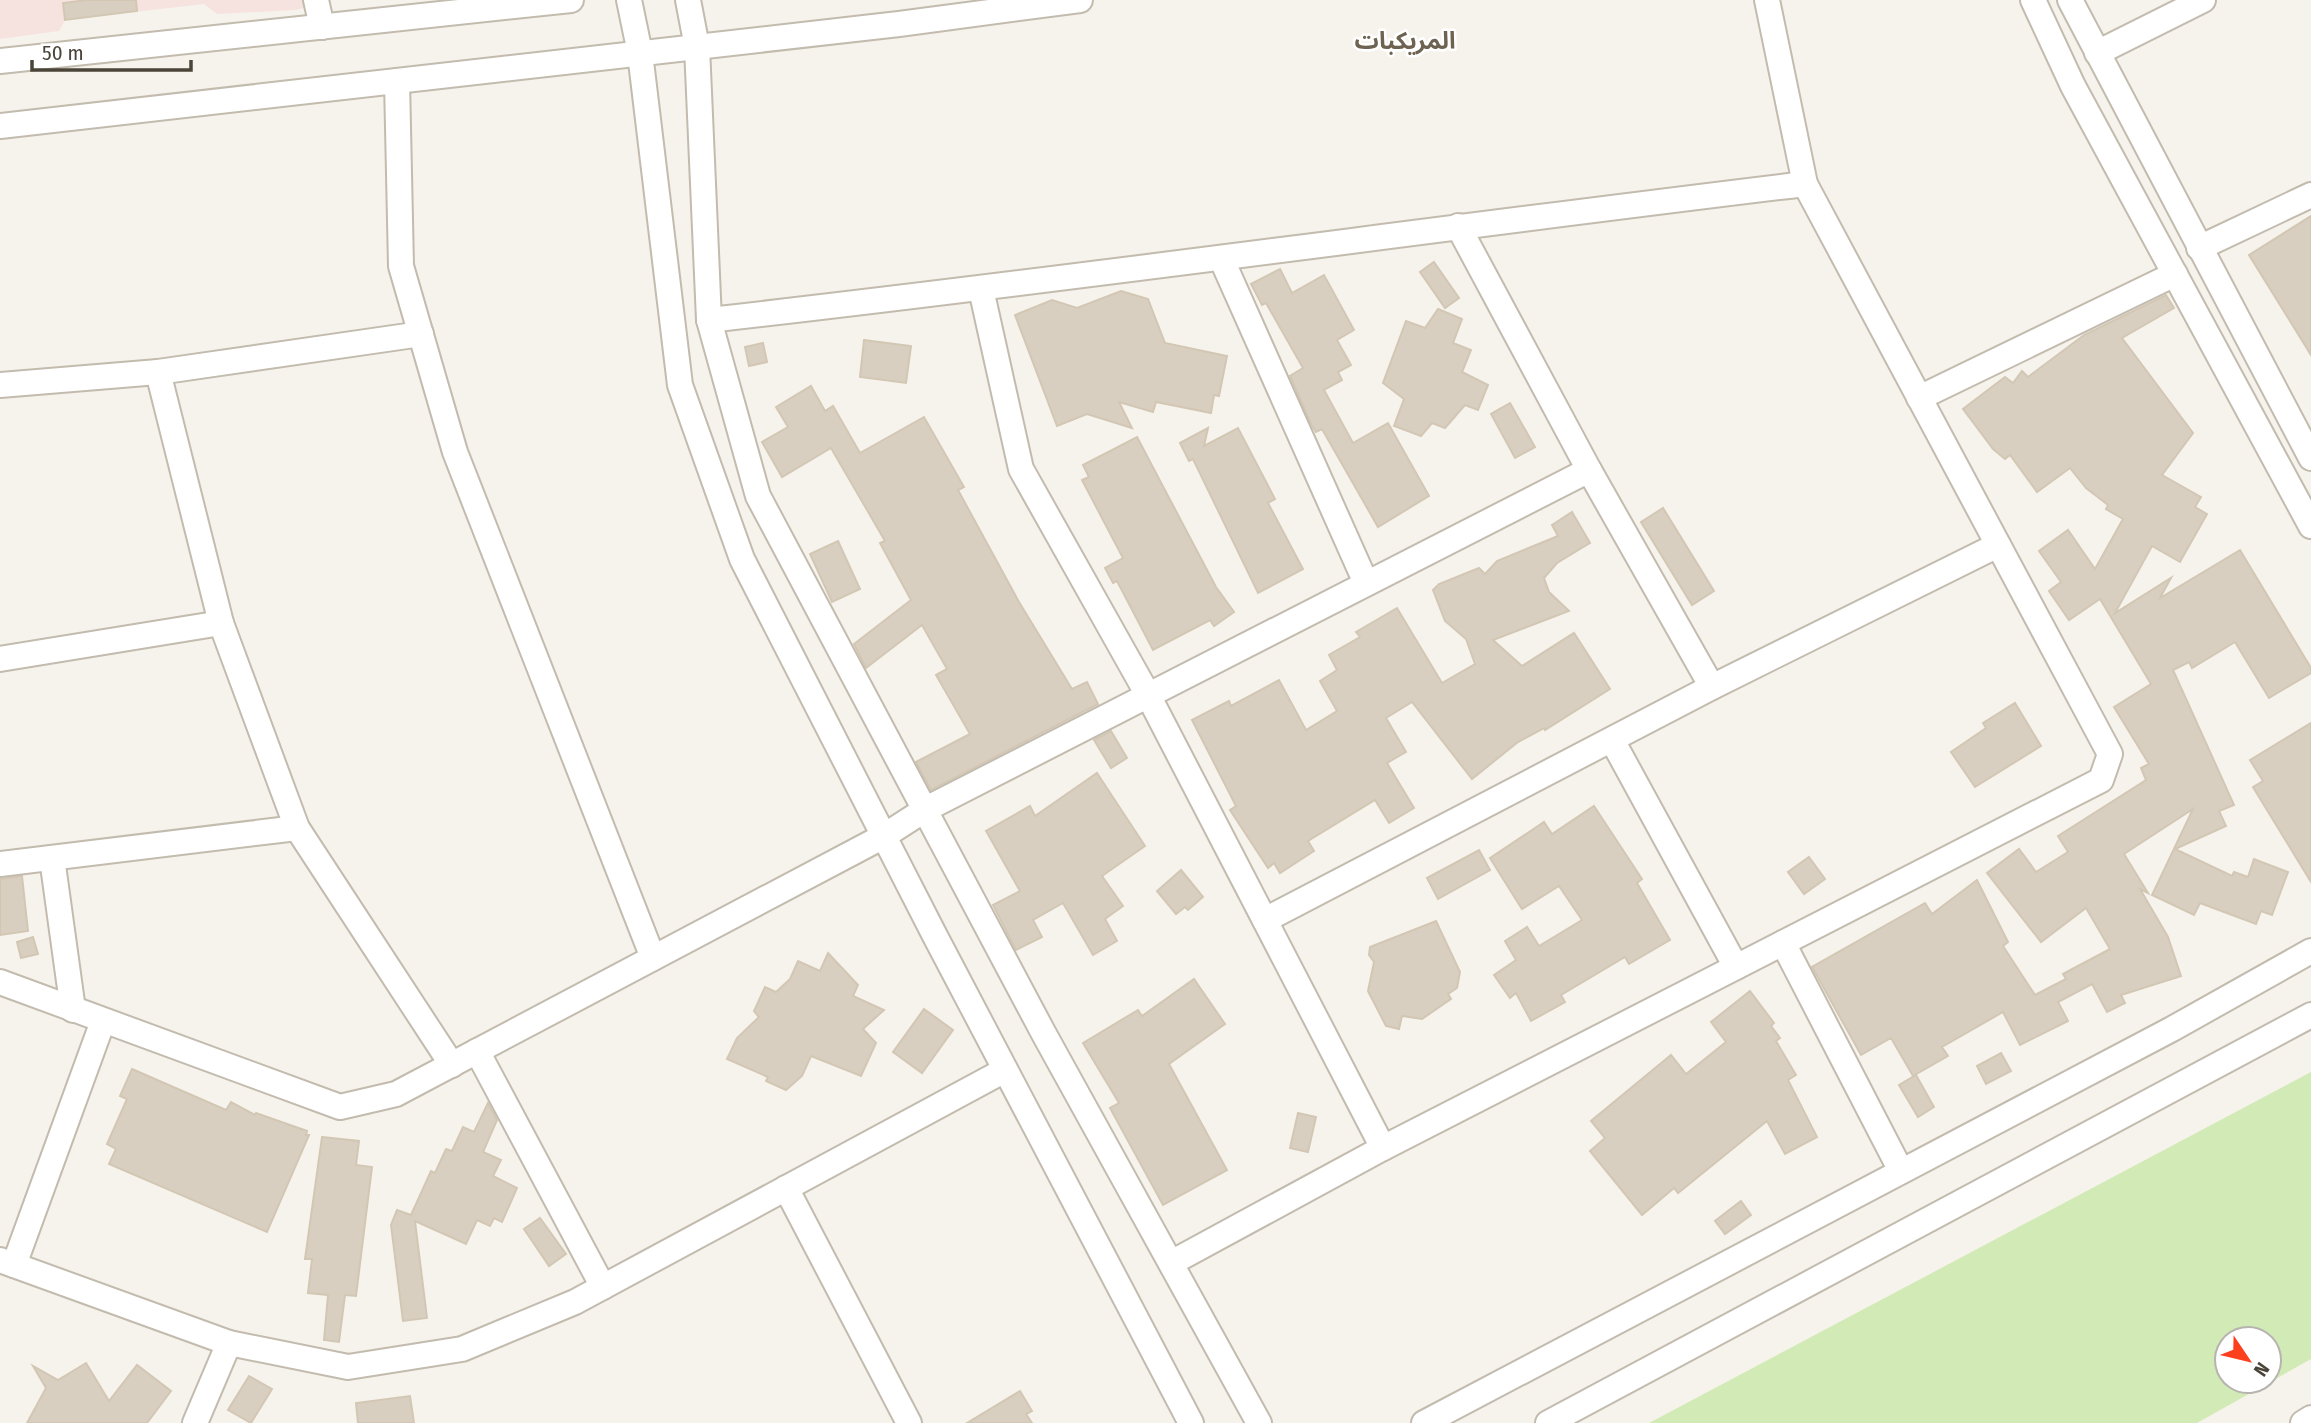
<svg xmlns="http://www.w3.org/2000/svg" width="2311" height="1423" font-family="'Fira Sans Condensed','Noto Sans Arabic',sans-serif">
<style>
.medical{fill:#f6e3e0}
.green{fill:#d2eab5;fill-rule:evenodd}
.building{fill:#d8cfc1;stroke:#d3c7b4;stroke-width:2}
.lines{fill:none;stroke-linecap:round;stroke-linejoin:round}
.minor-casing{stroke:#c2bbae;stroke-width:28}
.minor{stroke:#fff;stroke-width:24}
.labels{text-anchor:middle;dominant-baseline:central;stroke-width:5;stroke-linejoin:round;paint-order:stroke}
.neighbourhood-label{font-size:24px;font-weight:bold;fill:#6e6250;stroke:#fff}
</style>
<rect width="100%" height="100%" fill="#f6f3ec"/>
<path class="medical" d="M0,0h331l-35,10 -79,4 -13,-10 -139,16 -6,11 -59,8z"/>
<path class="green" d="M2311,1072v287l-114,64h-548zM2227,1339h42v42h-42z"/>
<g class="building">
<path d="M87,0h49l1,11 -72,9 -2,-17z"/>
<path d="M2311,216v139l-62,-100z"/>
<path d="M1434,262l25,36 -14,10 -25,-36z"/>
<path d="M1280,269l12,24 32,-18 30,55 -17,10 14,25 -13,7 4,8 -18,10 29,53 35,-20 41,73 -51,31 -56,-98 -6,3 -5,-8 -21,-48 13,-8 -37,-65 -4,2 -11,-21z"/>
<path d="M1121,291l27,8 17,44 62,13 -8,40 -5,-1 -3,18 -55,-11 -3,10 -34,-10 13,26 -45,-14 -30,12 -42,-111 37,-15 25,8z"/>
<path d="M2166,295l8,13 -52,30 71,95 -31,42 39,22 -6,10 12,7 -27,48 -28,-16 -37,67 56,-35 -11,20 80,-48 71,118v5l-42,25 -34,-56 -43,26 -3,-6 -16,8 61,135 -15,6 7,15 -51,23 57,27 2,-4 14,5 6,-18 34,13 -16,43 -11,-4 -5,13 -56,-21 -6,12 -42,-20 41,-86 -69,45 24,39 -8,-4 28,48 13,39 -60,19 4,8 -18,9 -15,-28 -34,18 10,19 -48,24 -17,-33 -61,35 6,9 -35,20 -22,-38 -30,17 -49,-88 113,-64 7,11 45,-34 31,62 -5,4 32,49 31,-16 -3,-5 47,-25 -24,-41 -45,34 -54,-69 32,-24 17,23 32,-20 -10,-16 88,-56 -5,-12 8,-4 -35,-57 37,-23 -51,-85 -31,21 -20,-29 12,-9 -22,-31 29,-21 27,39 28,-50 -17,-10 2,-4 -22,-17 -16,-20 -33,24 -27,-37 -5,4 -12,-10 -30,-40 42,-32 8,6 9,-12 6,6 56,-42z"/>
<path d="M1438,309l24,10 -9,24 18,7 -9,22 26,13 -10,25 -13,-5 -20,23 -13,-5 -11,13 -27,-10 10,-27 -21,-16 23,-62 19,7z"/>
<path d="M864,340l47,6 -5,37 -46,-6z"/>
<path d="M763,343l4,19 -18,4 -4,-19z"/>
<path d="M811,386l14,25 8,-5 27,47 64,-36 40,70 -6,3 61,112 53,87 15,-7 11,22 -167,86 -15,-28 54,-28 -34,-59 11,-6 -25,-44 -56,43 -12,-24 57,-44 -31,-57 5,-2 -54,-93 -49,29 -20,-35 26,-15 -12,-20z"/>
<path d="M1510,403l25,44 -20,11 -24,-44z"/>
<path d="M1208,428l-4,18 34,-18 37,71 -7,4 35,66 -45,24 -65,-134 -4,2 -9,-18z"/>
<path d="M1137,437l79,150 18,25 -20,14 -4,-6 -57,30 -36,-69 -4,2 -8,-15 18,-10 -41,-78 7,-3 -6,-12z"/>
<path d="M1663,508l51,83 -22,14 -51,-83z"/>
<path d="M1572,512l18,31 -33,20 -13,15 5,14 20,19 -76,29 29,26 52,-33 36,56 -65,41 -1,-2 -26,14 -46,37 -60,-77 -26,16 20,34 -19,11 27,45 -25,15 -14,-23 -67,41 6,10 -34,22 -6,-10 -6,5 -38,-58 6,-4 -44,-86 37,-19 2,5 48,-26 27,50 31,-19 -17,-30 17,-11 -8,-15 31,-18 -4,-5 41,-24 45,75 33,-19 -9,-25 -21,-18 -12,-31 6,-6 40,-16 6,6 12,-13 61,-25 -6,-11z"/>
<path d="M838,541l22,48 -28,13 -22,-48z"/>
<path d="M2015,703l26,43 -66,41 -24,-35 35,-24 -3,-5z"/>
<path d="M2311,723v159l-58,-95 10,-6 -13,-21z"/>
<path d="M1111,731l16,27 -16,10 -17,-28z"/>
<path d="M1097,773l48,73 -43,30 21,30 -18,13 12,22 -24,14 -30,-52 -30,17 9,17 -26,13 -23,-45 27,-14 -34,-60 44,-25 5,10z"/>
<path d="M1594,806l48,73 -5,4 33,57 -41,24 -4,-7 -64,38 4,7 -34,19 -15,-28 -6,5 -16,-23 22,-15 -11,-19 22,-14 12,19 43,-26 -23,-34 -37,23 -32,-51 54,-36 8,12z"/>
<path d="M1479,850l11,20 -52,29 -11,-21z"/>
<path d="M1809,857l16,22 -21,15 -16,-22z"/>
<path d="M1181,870l22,27 -15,13 -3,-3 -9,7 -19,-23z"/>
<path d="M22,876l6,55 -28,4v-56z"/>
<path d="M1436,921l24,51 -3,16 -9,6 3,5 -29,20 -20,-3 -3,13 -13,-3 -18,-35 6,-29 -5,-7 1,-8z"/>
<path d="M33,937l5,17 -17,4 -4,-16z"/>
<path d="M828,953l30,32 -5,11 31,14 -21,19 13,14 -15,33 -50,-20 -9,20 -16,14 -20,-9 2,-4 -41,-18 10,-21 22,-21 -5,-6 11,-24 11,5 14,-13 8,-18 22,10z"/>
<path d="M1194,979l31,45 -56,40 58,106 -64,35 -53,-97 9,-5 -36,-60 55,-33 4,6z"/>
<path d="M1750,991l24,32 -3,3 9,12 -4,3 20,34 -8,5 29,57 -32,17 -18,-33 -89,72 -4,-5 -32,27 -52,-64 15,-13 -14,-17 80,-66 15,19 40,-32 -15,-20z"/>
<path d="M924,1009l29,21 -31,43 -29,-21z"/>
<path d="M2001,1053l10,18 -25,13 -9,-18z"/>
<path d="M132,1069l94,41 5,-8 24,13 1,-2 51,18 -1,4h3l-42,97 -158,-68 7,-15 -9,-5 20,-45 -7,-3z"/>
<path d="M1916,1075l18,32 -16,10 -19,-32z"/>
<path d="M488,1103l9,17 -14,32 18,8 -8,16 24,12 -15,34 -8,-4 -4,8 -13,-6 -11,24 -51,-23 12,97 -24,3 -12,-96 6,-15 14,5 20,-44 4,2 11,-24 6,2 11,-24 11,5z"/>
<path d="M1298,1113l18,4 -8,35 -18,-4z"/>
<path d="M322,1137l37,4 -3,24 16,2 -16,129 -11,-1 -6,47 -15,-2 4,-45 -20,-2 4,-34h-7z"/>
<path d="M1741,1201l10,14 -26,19 -10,-13z"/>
<path d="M540,1218l26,36 -17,12 -25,-37z"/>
<path d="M86,1363l23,38 28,-36 34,26 -24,32h-120l19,-35 -13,-22 25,14z"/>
<path d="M249,1376l23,13 -21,34 -23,-13z"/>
<path d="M1020,1391l12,20 -6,3 6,9h-65z"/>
<path d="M410,1396l4,27h-56l-2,-20z"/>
</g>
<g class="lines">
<g class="minor-casing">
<g id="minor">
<path d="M316,0l6,27"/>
<path d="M629,0l11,53 40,332 62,174 192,375 257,489"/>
<path d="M688,0l9,47 12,273 49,176 286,538 215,389"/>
<path d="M2033,0l40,86 238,440"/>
<path d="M2070,0l241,458"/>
<path d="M2097,53l106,-53"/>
<path d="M0,61l571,-61"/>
<path d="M397,81l4,185 54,186 198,506"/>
<path d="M0,126l899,-102 181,-24"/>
<path d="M1458,226l131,244 123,217"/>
<path d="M2199,248l112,-53"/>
<path d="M1222,260l144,323"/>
<path d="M981,289l40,180 127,226 235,453"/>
<path d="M709,320c366,-41 730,-92 1096,-136"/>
<path d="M158,372l63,251 76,205 155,237"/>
<path d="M0,385l158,-13 263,-38"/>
<path d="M1919,398l256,-124"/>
<path d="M0,659l221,-36"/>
<path d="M1612,740l124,227"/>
<path d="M52,858l21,152"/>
<path d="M0,864l297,-36"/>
<path d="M1265,920l447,-233 286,-142"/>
<path d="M1783,943l118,228"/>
<path d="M0,982l340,125 56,-13 488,-258 42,-27 663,-339"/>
<path d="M477,1051l126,236"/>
<path d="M786,1188l123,235"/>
<path d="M0,1260l229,83 119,24 114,-18 113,-47 430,-232"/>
<path d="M1171,1263l212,-115 718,-368 9,-26 -305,-570 -38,-184"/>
<path d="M14,1265l89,-244"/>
<path d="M195,1423l34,-80"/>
<path d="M1424,1423l748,-394 139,-78"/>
<path d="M1548,1423l763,-408"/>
<path d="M2303,1423l8,-5"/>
</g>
</g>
<use href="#minor" class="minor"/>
</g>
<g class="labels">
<g class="neighbourhood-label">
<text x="1405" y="41">المريكبات</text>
</g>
</g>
<g transform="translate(2248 1360) rotate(125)"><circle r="33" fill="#ffffff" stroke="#b7b4b0" stroke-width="2"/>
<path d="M0-5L12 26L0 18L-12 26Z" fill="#fc3f1d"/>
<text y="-10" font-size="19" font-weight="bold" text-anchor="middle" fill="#4b4439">N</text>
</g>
<path d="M32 60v10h159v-10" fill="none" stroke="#4b4439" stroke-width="3.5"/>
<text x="42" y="60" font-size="21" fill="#4b4439" stroke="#ffffff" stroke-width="5" paint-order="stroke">50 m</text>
</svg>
